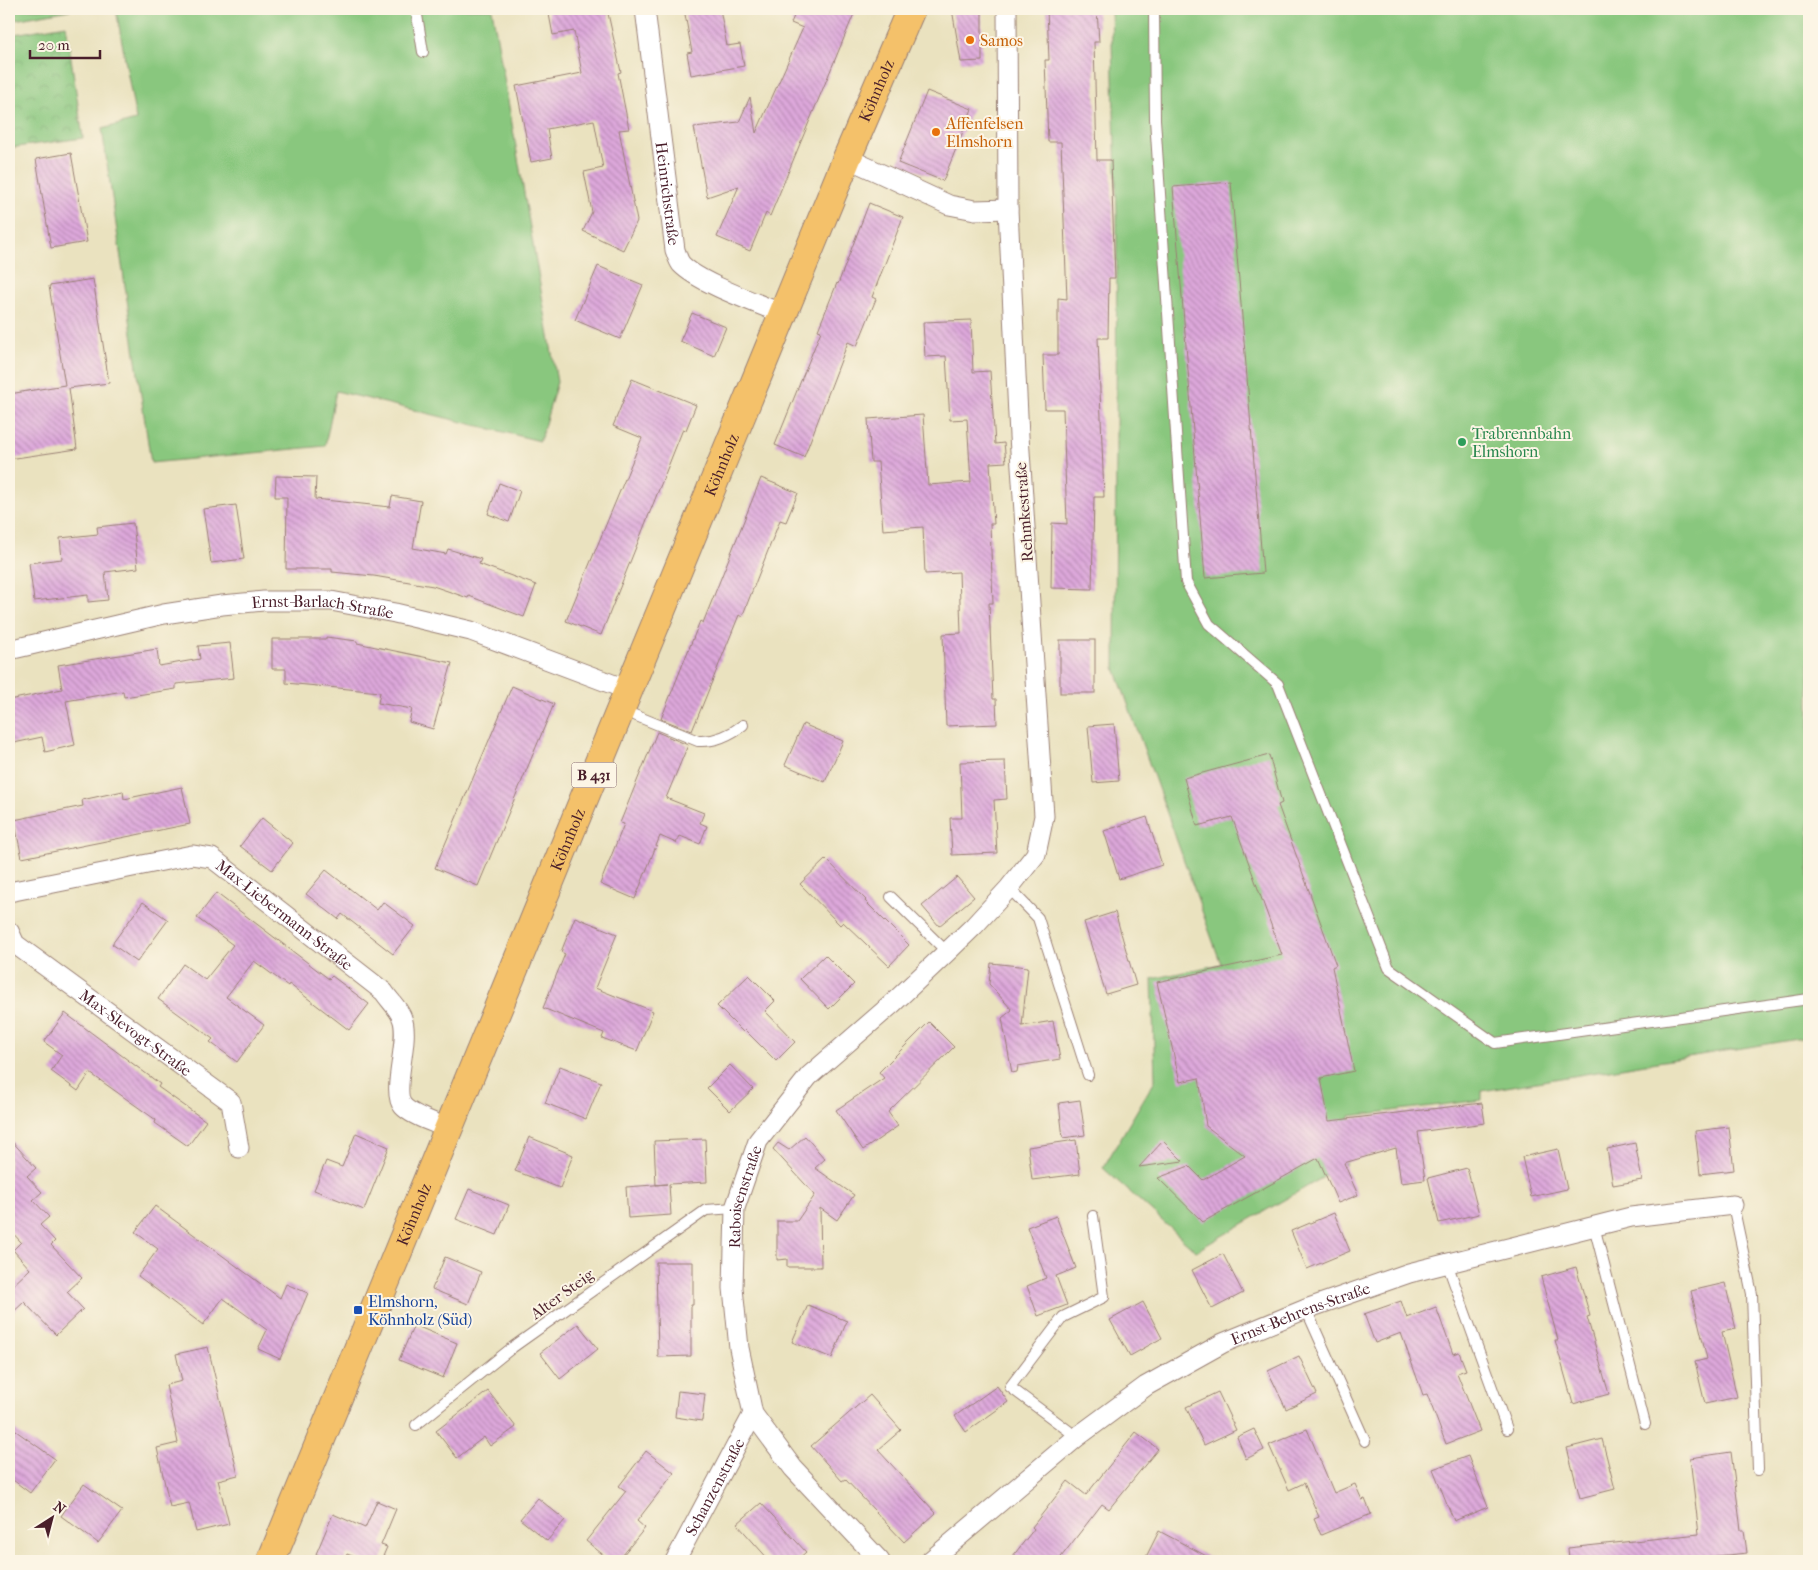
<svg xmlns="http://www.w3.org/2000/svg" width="1818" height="1570" font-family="'IM FELL French Canon',serif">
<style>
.green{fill:#89c77e;stroke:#6a7354}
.park{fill:url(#park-crowns);stroke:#6a7354}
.building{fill:url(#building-back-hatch)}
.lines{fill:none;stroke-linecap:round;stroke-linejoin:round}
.lane-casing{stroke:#9a8075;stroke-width:12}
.street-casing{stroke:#9a8075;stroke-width:21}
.primary-casing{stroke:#9a8075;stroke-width:30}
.lane{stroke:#fff;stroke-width:10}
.street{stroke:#fff;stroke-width:19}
.primary{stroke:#f4c16a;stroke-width:28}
.food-dot{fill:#e8710a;stroke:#fcf5e5;stroke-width:2}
.leisure-dot{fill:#2e9e5b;stroke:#fcf5e5;stroke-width:2}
.transit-dot{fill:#1a4fb4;stroke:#fcf5e5;stroke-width:2}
.labels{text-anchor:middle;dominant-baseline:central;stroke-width:4;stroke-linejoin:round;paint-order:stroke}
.shield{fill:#fcf5e5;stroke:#7f5f63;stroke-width:1}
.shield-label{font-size:15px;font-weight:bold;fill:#4a1f2b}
.food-label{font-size:16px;fill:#c56008;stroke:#fcf5e5;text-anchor:start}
.street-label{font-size:16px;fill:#4a1f2b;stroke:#fcf5e5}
.leisure-label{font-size:16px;fill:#27864d;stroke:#fcf5e5;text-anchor:start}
.transit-label{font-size:16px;fill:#164399;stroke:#fcf5e5;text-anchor:start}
</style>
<defs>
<pattern id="park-crowns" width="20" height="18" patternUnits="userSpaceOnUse" patternTransform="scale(1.25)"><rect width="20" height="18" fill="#89c77e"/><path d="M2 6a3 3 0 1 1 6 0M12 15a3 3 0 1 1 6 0" fill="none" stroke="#78aa6d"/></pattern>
<pattern id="building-back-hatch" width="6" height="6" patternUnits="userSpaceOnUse" patternTransform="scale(1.25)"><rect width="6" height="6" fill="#dda8db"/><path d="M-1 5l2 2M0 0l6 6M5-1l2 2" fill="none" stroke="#b588b2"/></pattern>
</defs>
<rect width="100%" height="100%" fill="#fcf5e5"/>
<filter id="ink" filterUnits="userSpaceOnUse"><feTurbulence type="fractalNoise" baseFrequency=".02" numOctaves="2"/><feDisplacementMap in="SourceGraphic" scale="10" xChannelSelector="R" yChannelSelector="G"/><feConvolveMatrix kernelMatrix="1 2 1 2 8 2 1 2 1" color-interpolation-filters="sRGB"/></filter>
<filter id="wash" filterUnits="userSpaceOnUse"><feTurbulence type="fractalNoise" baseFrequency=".0096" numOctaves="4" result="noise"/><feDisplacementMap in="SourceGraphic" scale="20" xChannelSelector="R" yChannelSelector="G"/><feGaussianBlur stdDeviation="1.12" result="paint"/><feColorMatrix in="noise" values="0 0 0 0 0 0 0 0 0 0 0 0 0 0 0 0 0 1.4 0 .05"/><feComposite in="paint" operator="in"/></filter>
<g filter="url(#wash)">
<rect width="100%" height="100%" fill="#eae2bf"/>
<g class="green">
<path d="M9,9h66l-66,12z"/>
<path d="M116,9h376l65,373 -17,59 -204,-50 -11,55 -174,17 -49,-334 34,-9z"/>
<path d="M1111,9h698v1028l-327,54v9l-132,16 -4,48 -150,87 -93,-83 52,-88 -3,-101 69,-15 -106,-296 2,-452z"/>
</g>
<path class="park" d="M66,25l17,113 -74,10v-113z"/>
<g id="blocks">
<g class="building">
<path d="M548,9h59l14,63 -3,1 11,56 -10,1 18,91 -14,29 -40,-19 9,-19 -8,-40 19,-4 -9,-48 -47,9 5,29 -21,4 -15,-76 66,-13 -8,-42 -21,4z"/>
<path d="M684,9h36l7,37 13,-2 4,22 -53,9 -4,-22 5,-1z"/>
<path d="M797,9h59l-86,207 -4,-3 -16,38 -33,-14 22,-51 -32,11 -13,-70 45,-5 11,-25 6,36 47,-105 -12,-5z"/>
<path d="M952,9h30v52l-21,1z"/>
<path d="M1047,9h50l2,33h-5l3,118h14l4,118h-6l-1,60h-10l6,159h-10l-2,92 -41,-1 1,-65 15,1 -4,-115h-18l-2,-54h15v-57l9,1 -6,-157h-13l-3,-82h4z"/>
<path d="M927,91l45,18 -29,72 -45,-18z"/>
<path d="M71,153l16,89 -36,6 -15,-89z"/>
<path d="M1231,182l32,391 -58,5 -32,-391z"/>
<path d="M869,203l34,14 -31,80 4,2 -19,47 -9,-4 -44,115 -29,-12 46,-114 -3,-1 19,-47 1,1z"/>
<path d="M598,266l45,19 -23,54 -45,-19z"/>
<path d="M93,279l16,104 -40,5 8,61 -68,10v-65l56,-9 -16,-99z"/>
<path d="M692,313l34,14 -12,29 -34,-15z"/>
<path d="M971,320l2,52 17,-1 5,73 9,-1 2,19 -16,1 4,61h-4l3,79h-4l4,96h3l1,25 -51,2 -3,-92 18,-1 -2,-61 -34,2 -2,-47 -40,3 -5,-68h-7l-3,-43 55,-4 5,70 43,-3 -4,-63 -17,1 -4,-64 -21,1 -2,-35z"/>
<path d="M632,379l64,26 -10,25 -3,-1 -82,206 -35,-14 76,-183 -29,-12z"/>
<path d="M276,476l40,1 -1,22 75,8 2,-11 29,5 -8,47 33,6 2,-5 33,10 -2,5 57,21 -12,32 -55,-21 -1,2 -35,-12 -59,-10 -42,-4v-3h-46l1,-72h-12z"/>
<path d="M761,478l37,15 -12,29 -6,-2 -38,97 -3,-2 -47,116 -31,-12 39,-98 3,2z"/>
<path d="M499,483l21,8 -11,31 -21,-8z"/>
<path d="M236,505l8,54 -33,4 -8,-54z"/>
<path d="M133,523l5,45 -33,4 3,28 -20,2v-7l-54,6 -5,-38 33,-4 -2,-21 38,-4 -1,-7z"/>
<path d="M326,637l31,4v2l95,20 -19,66 -24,-7 3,-13 -34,-6 2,-11 -94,-9v-14h-14v-30h54z"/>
<rect x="1060" y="640" width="35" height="53"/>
<path d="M230,643l4,35 -58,6v5l-52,8 -1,-6 -57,10 9,44 -30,7 -3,-15 -33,7v-44l53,-11 -4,-24 99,-16 2,17 41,-7 -2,-13z"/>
<path d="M512,686l42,18 -76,182 -43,-18z"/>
<path d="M803,724l40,17 -18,41 -40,-17z"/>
<path d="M1114,724l5,57 -26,2 -5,-57z"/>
<path d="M657,732l31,13 -22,53 38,15 -4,10 7,3 -7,18 -20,-8 -4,7 -16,-7 -25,63 -35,-15 24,-60 -4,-1z"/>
<path d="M1269,755l13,48 -4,2 58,160 -4,2 22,104 -33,7 8,43 153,-18 3,20 -67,9 7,48 -24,3 -5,-35 -52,15 14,32 -20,8 -20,-45 -115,64 -45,-44 31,-12 14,14 42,-24 -39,-30 -7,-48 -19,4 -23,-100 125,-27 -50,-138 -35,9 -13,-48z"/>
<path d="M1005,761l2,38 -13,1 3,53 -45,2 -2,-37h12l-2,-56z"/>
<path d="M182,787l8,37 -168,34 -8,-38 69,-14 -1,-6 41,-9 1,8z"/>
<path d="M1147,817l15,48 -43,14 -15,-48z"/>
<path d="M262,818l31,25 -21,27 -32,-24z"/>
<path d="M826,859l40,41 -1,1 44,44 -20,21 -46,-44 -3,3 -40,-41z"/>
<path d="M326,870l51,40 6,-8 32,24 -22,28 -51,-40 -4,5 -32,-25z"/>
<path d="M957,877l17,20 -35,29 -17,-20z"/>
<path d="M216,893l113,86 3,-3 37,28 -20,26 -60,-46 -1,2 -34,-25 -28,36 38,28 -27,37 -27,-20 3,-3 -55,-40 25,-35 22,16 28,-35 -36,-27z"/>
<path d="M143,902l25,18 -31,42 -25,-18z"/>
<path d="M1115,912l21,73 -30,9 -22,-72z"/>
<path d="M575,917l42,17 -22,54 58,23 -16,40 -35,-13 2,-5 -61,-25 22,-54 -4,-2z"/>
<path d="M825,955l29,29 -25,25 -29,-30z"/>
<path d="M991,963l37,4 -6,59 31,-5 7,38 -42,7 -1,6 -5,1 -10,-55 10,-8 -23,-26z"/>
<path d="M749,975l26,26 -10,10 30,31 -19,19 -31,-31 -2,2 -26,-26z"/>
<path d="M65,1013l95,71 -2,3 48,34 -18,25 -33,-23 1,-3 -66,-47 -12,18 -27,-20 11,-16 -18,-13z"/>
<path d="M929,1022l25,25 -66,65 10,14 -35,24 -27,-40 48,-32 -5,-6z"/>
<path d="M730,1065l23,24 -23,22 -23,-23z"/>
<path d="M560,1066l41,16 -15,37 -41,-16z"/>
<path d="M1080,1100l5,35 -22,3 -4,-35z"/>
<path d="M1729,1127l5,43 -34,4 -5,-43z"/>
<path d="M356,1133l33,14 -25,63 -50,-20 12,-29 16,6z"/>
<path d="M805,1136l20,23 -10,9 39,27 -17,25 -17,-12 1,59h-34v-8l-10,1v-39h20l18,-26 -42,-46 5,-6 11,7z"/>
<path d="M529,1137l44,18 -13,33 -45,-17z"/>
<path d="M9,1138l27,30 -9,8 15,16 -9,8 16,17 -9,8 15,16 -4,4 31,33 -15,14 16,17 -27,26 -32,-33 -15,14v-27l21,-20 -17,-19 8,-8 -12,-13z"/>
<path d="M705,1139l2,43 -38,2 2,31 -43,3 -2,-31 41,-3 -11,1 -2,-44z"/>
<path d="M1076,1140l4,34 -48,6 -4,-33z"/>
<path d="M1163,1141l20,20 -44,6z"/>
<path d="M1635,1143l7,37 -29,5 -6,-36z"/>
<path d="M1558,1149l9,40 -36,8 -9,-40z"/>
<path d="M1467,1168l12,46 -40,9 -11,-45z"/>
<path d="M469,1189l40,16 -12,30 -41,-16z"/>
<path d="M155,1206l125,92 6,-14 22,9 -28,66 -22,-10 9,-19 -44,-32 -20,27 -65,-49 20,-27 -23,-17z"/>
<path d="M1334,1213l16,38 -43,18 -16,-38z"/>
<path d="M1056,1216l20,52 -20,8 11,29 -29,11 -11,-30 19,-8 -19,-51z"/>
<path d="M1223,1254l20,39 -31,16 -20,-39z"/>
<path d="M445,1257l36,15 -13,32 -36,-15z"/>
<path d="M656,1262h37v43h-2v51l-33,1z"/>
<path d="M1576,1267l14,49 -3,1 22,77 -36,10 -18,-64h3l-17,-63z"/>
<path d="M1725,1283l11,46 -14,3 15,65 -32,7 -10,-42 12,-3 -16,-68z"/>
<path d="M1401,1301l6,17 29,-11 17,47 6,-2 7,18 -9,3 23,58 -34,13 -19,-50 -4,1 -22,-62 -26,10 -11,-29z"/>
<path d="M1143,1302l19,36 -32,18 -20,-36z"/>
<path d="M808,1305l39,16 -15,37 -40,-16z"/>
<path d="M578,1324l20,25 -38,30 -20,-26z"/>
<path d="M414,1325l43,18 -14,35 -44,-18z"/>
<path d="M208,1347l30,128 -20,5 11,44 -33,8 -7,-29 -19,4 -13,-59 21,-5 -12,-58 16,-4 -6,-27z"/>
<path d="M1299,1356l18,38 -31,15 -18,-38z"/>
<path d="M997,1386l11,16 -42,30 -11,-16z"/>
<path d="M488,1391l28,36 -26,19 -6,-9 -27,21 -21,-27z"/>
<path d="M678,1391l27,3 -3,27 -27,-4z"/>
<path d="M1218,1392l18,38 -32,15 -18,-38z"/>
<path d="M870,1395l31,35 -23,20 58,63 -32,29 -59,-63 -3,2 -31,-35z"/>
<path d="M9,1426l46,33 -25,34 -21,-16z"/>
<path d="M1254,1429l10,21 -18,9 -9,-22z"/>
<path d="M1307,1429l27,64 21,-9 7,16 3,-1 6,15 -50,21 -7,-16 5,-2 -15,-34 -15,7 -20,-45z"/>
<path d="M1136,1432l22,17 -49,60 -7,-5 -44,57h-49l25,-32 -2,-2 36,-46 18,14z"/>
<path d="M1602,1439l13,50 -35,9 -13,-50z"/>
<path d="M646,1451l28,22 -37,48 8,7 -27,33h-7l-25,-20 40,-50 -7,-5z"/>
<path d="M1731,1452l10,78h3l3,23 -80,8h-98l-1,-13 131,-14 -9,-76z"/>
<path d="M1468,1456l20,51 -34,14 -21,-52z"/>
<path d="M84,1484l38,27 -24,32 -37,-27z"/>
<path d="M538,1498l27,22 -18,21 -27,-22z"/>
<path d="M377,1501l19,8 -15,36 6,2 -6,14h-16l-18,-7 -3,7h-11l-17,-7 17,-40 32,14z"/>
<path d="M761,1503l45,49 -10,9h-26l-33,-37z"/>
<path d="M1159,1531l57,30h-72z"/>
</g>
</g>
</g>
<g filter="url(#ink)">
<use href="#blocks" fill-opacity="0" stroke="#9a8075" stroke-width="1"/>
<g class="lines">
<g class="lane-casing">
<g id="lane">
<path d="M416,9l7,43"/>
<path d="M1154,9l1,110 31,463 23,42 69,60 111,284 106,75 314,-44"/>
<path d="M622,710l76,31c17,1 32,-6 45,-16"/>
<path d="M1009,888l29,30 50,157"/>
<path d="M891,897l56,55"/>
<path d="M1733,1205l19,89 6,176"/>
<path d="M1594,1226l51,198"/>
<path d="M1447,1263l60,166"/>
<path d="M1306,1309l59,132"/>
<path d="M416,1425l97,-78 193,-137 29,-2"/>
<path d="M1077,1437l-67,-50 53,-70 41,-20 -11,-81"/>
</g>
</g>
<g class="street-casing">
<g id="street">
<path id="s1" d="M645,9l30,241c2,5 3,10 6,14 18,19 76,39 102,50"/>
<path d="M847,158l102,47 26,5 33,-1"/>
<path id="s2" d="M9,650l155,-36 58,-9 42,-4h67l64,12 76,18 157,59"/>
<path id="s3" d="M9,892l183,-37 20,3 172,134c5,8 15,17 18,26 9,22 -12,73 1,88 9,10 33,17 46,23"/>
<path id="s4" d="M9,931l6,13 216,158 8,46"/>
<path id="s5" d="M675,1561l78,-147"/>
<path id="s6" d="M880,1561l-87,-93 -40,-54 -14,-66 -6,-60 2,-80 23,-67 51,-65 83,-72 55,-52 27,-26 35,-38 27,-34 8,-38 -25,-380 -11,-227 -1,-200"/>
<path id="s7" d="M930,1561l147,-124 69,-51 77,-43 83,-34 103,-36 222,-56 102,-12"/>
</g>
</g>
<g class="primary-casing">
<g id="primary">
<path id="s8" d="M271,1561l576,-1403 64,-149"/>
</g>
</g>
<use href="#lane" class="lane"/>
<use href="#street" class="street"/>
<use href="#primary" class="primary"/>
</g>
</g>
<g class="food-dot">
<circle cx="970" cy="40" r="5"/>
<circle cx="936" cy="132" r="5"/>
</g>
<circle class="leisure-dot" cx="1462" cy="442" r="5"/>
<rect class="transit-dot" x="353" y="1305" width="10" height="10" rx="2.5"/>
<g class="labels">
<rect class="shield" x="571.5" y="762.5" width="45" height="25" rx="4"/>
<g class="shield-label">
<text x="594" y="775">B 431</text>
</g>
<g class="food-label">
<text x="980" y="40">Samos</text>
<text x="946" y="123">Affenfelsen<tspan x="946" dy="18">Elmshorn</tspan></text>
</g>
<g class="street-label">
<text stroke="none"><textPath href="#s8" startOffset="1590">Köhnholz</textPath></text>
<text stroke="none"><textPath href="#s1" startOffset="186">Heinrichstraße</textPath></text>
<text stroke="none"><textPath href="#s8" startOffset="1185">Köhnholz</textPath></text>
<text transform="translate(1024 512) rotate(-94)">Rehmkestraße</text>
<text stroke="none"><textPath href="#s2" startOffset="319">Ernst-Barlach-Straße</textPath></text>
<text stroke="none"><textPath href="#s8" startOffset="780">Köhnholz</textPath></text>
<text stroke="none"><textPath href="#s3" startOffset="299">Max-Liebermann-Straße</textPath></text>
<text stroke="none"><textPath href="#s4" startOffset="164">Max-Slevogt-Straße</textPath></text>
<text stroke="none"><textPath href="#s6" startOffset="415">Raboisenstraße</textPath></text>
<text stroke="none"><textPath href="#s8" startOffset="375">Köhnholz</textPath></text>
<text transform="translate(562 1294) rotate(-36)">Alter Steig</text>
<text stroke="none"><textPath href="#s7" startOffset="449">Ernst-Behrens-Straße</textPath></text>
<text stroke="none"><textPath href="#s5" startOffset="84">Schanzenstraße</textPath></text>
</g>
<g class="leisure-label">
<text x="1472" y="433">Trabrennbahn<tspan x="1472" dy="18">Elmshorn</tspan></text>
</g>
<g class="transit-label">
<text x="368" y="1301">Elmshorn,<tspan x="368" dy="18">Köhnholz (Süd)</tspan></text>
</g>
</g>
<rect width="1818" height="1570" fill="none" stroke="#fcf5e5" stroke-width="30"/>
<g transform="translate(52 1518) rotate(36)" stroke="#fcf5e5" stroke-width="4" paint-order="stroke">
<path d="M0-4L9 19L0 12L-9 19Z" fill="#4a1f2b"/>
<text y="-8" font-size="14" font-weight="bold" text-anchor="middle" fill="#4a1f2b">N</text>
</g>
<path d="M30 50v8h70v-8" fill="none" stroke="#4a1f2b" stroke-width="2.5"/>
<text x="38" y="50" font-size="15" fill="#4a1f2b" stroke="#fcf5e5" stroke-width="4" paint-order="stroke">20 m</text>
</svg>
